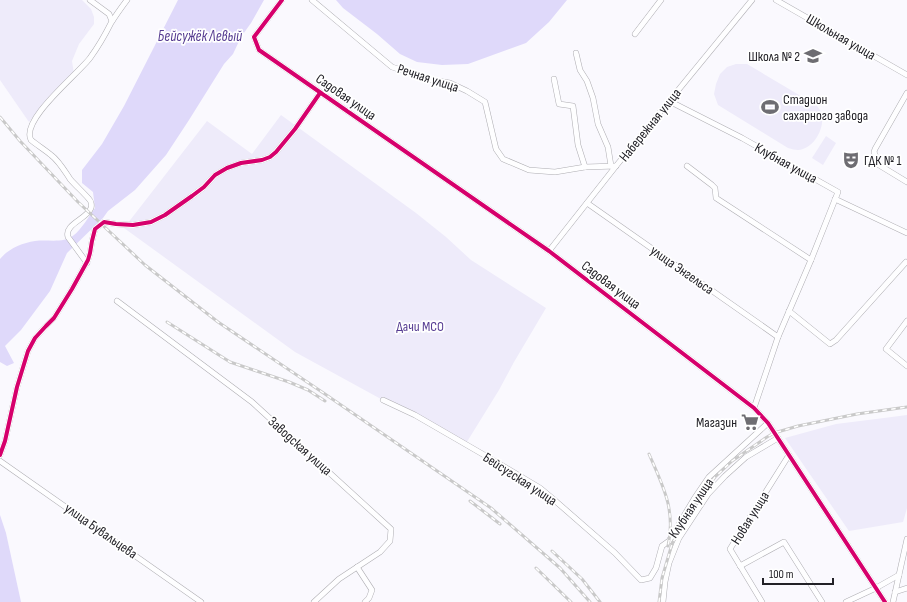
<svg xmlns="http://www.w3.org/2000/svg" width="907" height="602" font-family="'Sofia Sans Condensed',sans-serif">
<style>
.green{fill:#eeebfa}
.water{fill:#dfd9fa}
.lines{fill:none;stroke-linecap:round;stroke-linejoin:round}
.minor-casing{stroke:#aeadb2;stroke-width:6}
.minor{stroke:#fefeff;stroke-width:5}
.rail-casing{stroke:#c9c9c9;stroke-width:3}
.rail{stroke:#fff;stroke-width:1.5;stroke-dasharray:4.5;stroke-linecap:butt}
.cycleway-casing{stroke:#fff;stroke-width:6}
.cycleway{stroke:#d6006c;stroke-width:4}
.labels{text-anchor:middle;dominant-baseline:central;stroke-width:3.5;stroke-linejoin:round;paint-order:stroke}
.street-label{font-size:14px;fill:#222127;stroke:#fff}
.poi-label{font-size:14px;fill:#222127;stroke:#fff;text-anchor:end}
.park-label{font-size:14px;fill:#563c92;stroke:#fff}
.water-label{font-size:15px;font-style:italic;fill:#553b90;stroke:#fff}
</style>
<rect width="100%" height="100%" fill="#faf9fe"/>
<g class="green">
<path d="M0,0h82l9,9 3,8v7l-15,20 -7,17 2,13 -28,27 -17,21 -29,-42z"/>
<path d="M736,64h11l69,41c3,3 5,6 6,11 2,14 -9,33 -24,34 -3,0 -6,-1 -10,-2l-70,-43 -4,-11 2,-10 4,-10 7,-7z"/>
<path d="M281,115l135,98 30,24 25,23 75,48 -32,54 -15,28 -34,55 -170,-93 -171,-124 83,-107 45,33z"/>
<path d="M826,136l10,7 -13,22 -11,-7z"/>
<path d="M907,415v93l-4,14 -54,9 -64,-93 51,-14 48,-6z"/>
</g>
<g class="water">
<path d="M178,0h86l-13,23 -10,14 -8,17 -9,10 -35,56 -23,35 -31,35 -27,21 -5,7 -36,35 -17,38 -29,39 -16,16 9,17 -7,3 -7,-4v-103c8,-10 22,-16 35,-18 13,-2 28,3 39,-6 6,-4 16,-20 21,-27l-2,-16 -11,-9v-13l20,-26 22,-38z"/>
<path d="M336,0h231l-18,22 -23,21 -58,21 -26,1 -25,-3 -17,-8 -23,-20 -34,-26z"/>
<path d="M0,515l6,18 15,69h-21z"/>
</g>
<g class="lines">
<g class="minor-casing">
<g id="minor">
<path d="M90,0l19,14 3,7"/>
<path d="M282,0l-28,37 5,13 290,201 205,157 14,15 117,179"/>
<path d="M312,0l80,67 40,13 18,3 17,8 18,11 11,47 7,10 26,11 26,2 30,-5 31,-1"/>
<path d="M776,0l131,75"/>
<path d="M635,34l26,-34"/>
<path d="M576,53l4,17 7,11 6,17 5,26 10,23 3,19"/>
<path d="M554,79l5,25 14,2 5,39 7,22"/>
<path d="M907,93l-32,56 -1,3 5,13 28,17"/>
<path d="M669,101l73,37 96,54 -27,68 -33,77 -24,71"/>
<path d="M687,166l25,19 3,3 1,10 95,62"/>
<path d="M835,199l72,34"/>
<path d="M587,203l191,134"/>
<path d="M549,251l67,-85 136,-166"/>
<path d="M87,263l-19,-26c-4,-13 19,-18 23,-29 1,-3 0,-7 -2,-9 -6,-7 -13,-13 -19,-20 -6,-9 -11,-18 -19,-24 -6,-5 -14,-10 -20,-15 -11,-20 47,-66 59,-82 8,-11 15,-23 21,-35 5,-8 10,-15 16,-23"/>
<path d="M117,301l135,101 139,127 -1,12 -10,11 -41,27 -25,23"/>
<path d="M789,311l41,33 6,-4 70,-78"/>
<path d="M907,321l-21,28 21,17"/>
<path d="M383,400l32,15 83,48 42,25 12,10 63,55 26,27 9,-2 6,-10 6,-22 7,-5 25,-42 15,-22 59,-54"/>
<path d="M0,455l5,-14 12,-54 11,-36 7,-13 11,-12 8,-8 18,-29 16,-29 2,-7 2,-12 3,-12 9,-7 12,2 17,1 18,-3 14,-7 27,-19 12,-9 11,-12 12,-7 14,-5 21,-3 8,-3 6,-5 19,-23 25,-36"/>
<path d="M0,461l201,141"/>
<path d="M740,566l44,-24 38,60"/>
<path d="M357,567l15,23 -3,8 -4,4"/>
<path d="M895,592l12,-4"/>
<path d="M663,602l2,-20 4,-19 10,-25 29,-44 17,-18 21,-19 32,-19"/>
<path d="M762,602l-32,-53 59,-94"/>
<path d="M846,602l30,-14 23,-13"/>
<path d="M893,602l14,-63"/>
</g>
</g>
<use href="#minor" class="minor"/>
<g class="rail-casing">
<g id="rail">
<path d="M0,117l20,24 58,61 67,63 73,57 104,70 169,116 69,60 30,34"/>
<path d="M167,322l63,40 59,20 19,8 17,11"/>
<path d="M649,454c14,32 27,56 19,92"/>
<path d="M470,501l30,23"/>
<path d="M552,551l30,28 18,23"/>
<path d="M536,568l35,34"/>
<path d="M659,602l3,-24 10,-34 15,-27 12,-19 16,-21 17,-16 35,-24 7,-4 24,-7 59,-12 50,-7"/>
</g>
</g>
<use href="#rail" class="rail"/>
<g class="cycleway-casing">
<g id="cycleway">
<path d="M282,0l-28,37 5,13 290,201 205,157 14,15 117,179"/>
<path d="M0,455l5,-14 12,-54 11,-36 7,-13 11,-12 8,-8 18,-29 16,-29 2,-7 2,-12 3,-12 9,-7 12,2 17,1 18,-3 14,-7 27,-19 12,-9 11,-12 12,-7 14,-5 21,-3 8,-3 6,-5 19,-23 25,-36"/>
</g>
</g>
<use href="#cycleway" class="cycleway"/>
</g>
<defs>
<g id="school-bare" transform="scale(1.38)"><path d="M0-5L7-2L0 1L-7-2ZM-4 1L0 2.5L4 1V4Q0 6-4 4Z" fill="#6e6d72" stroke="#fff" stroke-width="2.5" paint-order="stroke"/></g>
<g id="stadium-bare" transform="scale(1.38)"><path d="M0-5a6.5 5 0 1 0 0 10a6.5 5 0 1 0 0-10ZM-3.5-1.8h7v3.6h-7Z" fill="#6e6d72" stroke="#fff" stroke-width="2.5" paint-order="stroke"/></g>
<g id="theatre-bare" transform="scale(1.38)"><path d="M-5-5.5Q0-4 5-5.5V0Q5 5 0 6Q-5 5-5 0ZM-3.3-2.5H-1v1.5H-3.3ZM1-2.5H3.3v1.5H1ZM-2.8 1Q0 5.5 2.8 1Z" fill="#6e6d72" stroke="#fff" stroke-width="2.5" paint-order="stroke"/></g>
<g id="supermarket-bare" transform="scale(1.38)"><path d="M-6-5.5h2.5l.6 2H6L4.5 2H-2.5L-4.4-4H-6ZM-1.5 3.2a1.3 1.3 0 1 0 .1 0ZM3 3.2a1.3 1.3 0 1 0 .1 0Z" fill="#6e6d72" stroke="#fff" stroke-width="2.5" paint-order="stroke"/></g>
</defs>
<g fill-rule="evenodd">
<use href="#school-bare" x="813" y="56"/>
<use href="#stadium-bare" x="770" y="107"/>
<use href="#theatre-bare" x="851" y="160"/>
<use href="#supermarket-bare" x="750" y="422"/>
</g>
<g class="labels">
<g class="street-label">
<text transform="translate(841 37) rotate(30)">Школьная улица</text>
<text transform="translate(428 78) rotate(18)">Речная улица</text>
<text transform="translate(346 97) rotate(35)">Садовая улица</text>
<text transform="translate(650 125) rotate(-51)">Набережная улица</text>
<text transform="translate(786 163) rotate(29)">Клубная улица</text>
<text transform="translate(682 270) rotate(35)">улица Энгельса</text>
<text transform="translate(611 285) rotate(37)">Садовая улица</text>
<text transform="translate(300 446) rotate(42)">Заводская улица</text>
<text transform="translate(520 479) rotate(33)">Бейсугская улица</text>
<text transform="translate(691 508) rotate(-56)">Клубная улица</text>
<text transform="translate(750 518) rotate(-58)">Новая улица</text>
<text transform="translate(101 531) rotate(35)">улица Бувальцева</text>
</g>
<g class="poi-label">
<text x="800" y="56">Школа № 2</text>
<text x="783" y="99" text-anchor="start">Стадион<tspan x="783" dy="16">сахарного завода</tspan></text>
<text x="864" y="160" text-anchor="start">ГДК № 1</text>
<text x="737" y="422">Магазин</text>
</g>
<g class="park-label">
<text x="420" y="326">Дачи МСО</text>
</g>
<g class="water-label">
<text x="200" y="36">Бейсужёк Левый</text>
</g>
</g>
<path d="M763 578v6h70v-6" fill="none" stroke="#222127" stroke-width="2"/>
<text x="769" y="578" font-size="12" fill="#222127" stroke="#ffffff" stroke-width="3" paint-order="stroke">100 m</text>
</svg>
